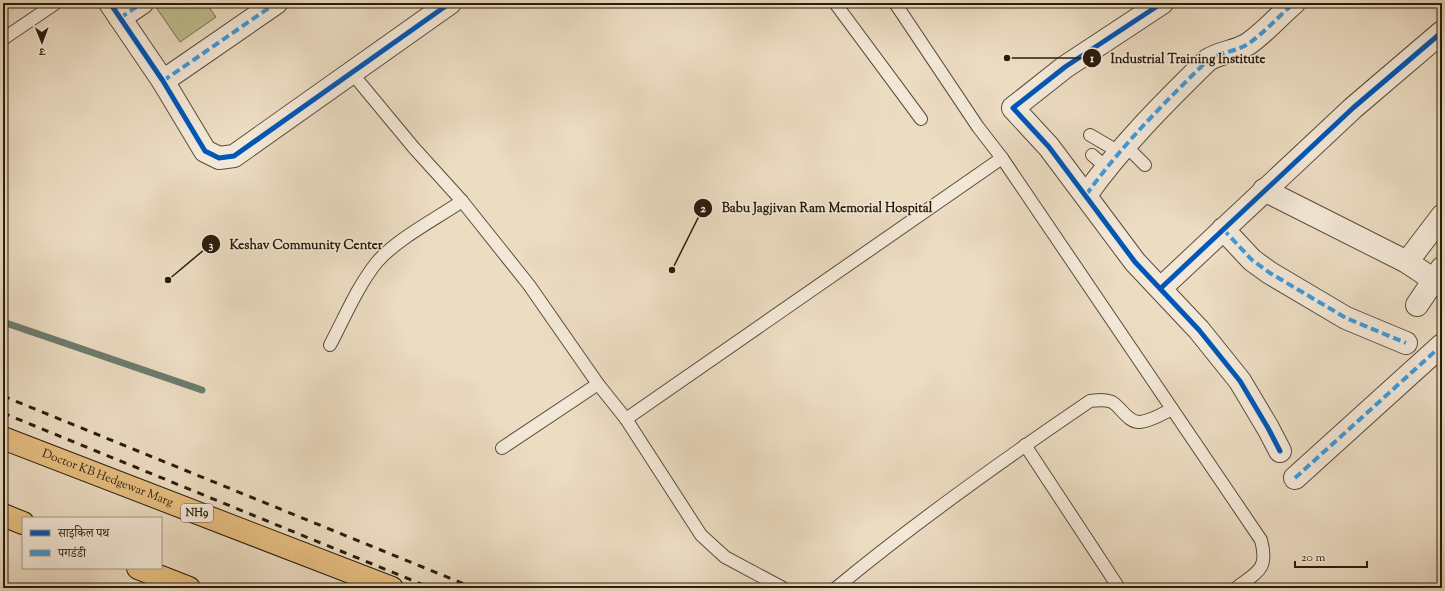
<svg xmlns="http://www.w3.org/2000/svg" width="1445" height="591" font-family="'Sorts Mill Goudy','Noto Serif Devanagari',serif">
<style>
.green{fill:#bfbe8e;stroke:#746e4c}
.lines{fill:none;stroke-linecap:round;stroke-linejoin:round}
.stream{stroke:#6c7c6d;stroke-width:7}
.service-casing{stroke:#5a4d39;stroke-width:14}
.minor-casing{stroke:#5a4d39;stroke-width:24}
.tertiary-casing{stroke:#5a4d39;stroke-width:24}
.trunk-casing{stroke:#291d0b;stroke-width:24}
.service{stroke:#f3e8d7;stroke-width:12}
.minor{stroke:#f3e8d7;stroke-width:22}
.tertiary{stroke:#f3e8d7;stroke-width:22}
.trunk{stroke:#e6be81;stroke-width:22}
.rail{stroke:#291d0b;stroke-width:3;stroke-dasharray:7 7;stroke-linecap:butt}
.quiet{stroke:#3d9bde;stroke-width:4;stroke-dasharray:8 4;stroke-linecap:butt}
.cycleway-casing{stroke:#f3e8d7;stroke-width:8}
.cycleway{stroke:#0057b8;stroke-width:5}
.labels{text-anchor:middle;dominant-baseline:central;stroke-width:3;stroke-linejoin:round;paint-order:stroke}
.shield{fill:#f3e8d7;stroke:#665a48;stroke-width:1}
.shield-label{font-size:11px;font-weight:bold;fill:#291d0b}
.street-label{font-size:12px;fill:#291d0b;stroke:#f3e8d7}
.leader{fill:none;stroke:#291d0b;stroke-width:1.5}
.callout-dot{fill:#291d0b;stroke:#f3e8d7;stroke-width:1.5}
.mark-label{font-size:12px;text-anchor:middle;font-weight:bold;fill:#fff}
.callout-label{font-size:13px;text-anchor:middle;font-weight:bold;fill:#291d0b;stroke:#f3e8d7;stroke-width:3;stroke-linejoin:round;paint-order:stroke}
</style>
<rect width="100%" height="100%" fill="#ecdcc2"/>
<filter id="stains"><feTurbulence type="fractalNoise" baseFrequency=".005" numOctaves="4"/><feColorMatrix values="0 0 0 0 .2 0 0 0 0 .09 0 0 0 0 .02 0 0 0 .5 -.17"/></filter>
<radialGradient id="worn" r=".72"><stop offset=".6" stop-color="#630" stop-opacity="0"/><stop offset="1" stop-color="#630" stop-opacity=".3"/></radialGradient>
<path class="green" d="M153,3h53l10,14 -36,25z"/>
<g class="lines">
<path class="stream" d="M3,322l199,68"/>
<g class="service-casing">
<g id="service">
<path d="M835,3l86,116"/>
<path d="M895,3l83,124 24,31 259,382c8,30 -4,32 -25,48"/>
<path d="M3,39l53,-36"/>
<path d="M351,72l63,76 48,53 67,84 69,99 28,35 75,116 24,22 58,31"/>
<path d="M1090,135l29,17"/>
<path d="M1125,145l20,20"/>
<path d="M1092,155l14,12"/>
<path d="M330,345c15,-28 27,-58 47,-83 21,-24 59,-43 85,-61"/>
<path d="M626,419l376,-261"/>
<path d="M1025,445l94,143"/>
<path d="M502,448l96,-64"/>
<path d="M836,588c81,-67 167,-128 254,-187 8,-1 15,-2 22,1 9,5 16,21 28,20 11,-1 22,-8 32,-13"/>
</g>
</g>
<g class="minor-casing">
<g id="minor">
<path d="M1162,3l-97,64 -52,41 36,39 86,115 64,68 41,51 28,47 12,23"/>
<path d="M120,18l22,-15"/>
<path d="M163,81l113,-78"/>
<path d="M1264,190l143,72 27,18"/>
<path d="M1086,195c36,-50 78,-92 122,-135 12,-8 27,-8 40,-16 16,-11 31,-28 46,-41"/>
<path d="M1223,229l29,31 18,13 76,45 60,25"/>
<path d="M1407,262l35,-46"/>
<path d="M1161,288l192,-180 89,-76"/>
<path d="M1417,305l25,-37"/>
<path d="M1295,478l147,-133"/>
</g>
</g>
<g class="tertiary-casing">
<path id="tertiary" d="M110,3l53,78 42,70 14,7 15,-2 216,-153"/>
</g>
<g class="trunk-casing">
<g id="trunk">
<path id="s1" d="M3,438l389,150"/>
<path d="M3,515l20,8"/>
<path d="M138,568l51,20"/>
</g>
</g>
<use href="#service" class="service"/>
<use href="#minor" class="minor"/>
<use href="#tertiary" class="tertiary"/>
<use href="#trunk" class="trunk"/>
<g class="rail">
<path d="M3,396l471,192"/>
<path d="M3,413l428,175"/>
</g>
<g class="quiet">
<path d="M120,18l22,-15"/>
<path d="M163,81l113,-78"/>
<path d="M1086,195c36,-50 78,-92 122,-135 12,-8 27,-8 40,-16 16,-11 31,-28 46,-41"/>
<path d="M1223,229l29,31 18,13 76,45 60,25"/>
<path d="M1295,478l147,-133"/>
</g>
<g class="cycleway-casing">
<g id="cycleway">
<path d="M110,3l53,78 42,70 14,7 15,-2 216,-153"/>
<path d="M1162,3l-97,64 -52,41 36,39 86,115 64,68 41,51 28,47 12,23"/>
<path d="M1161,288l192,-180 89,-76"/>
</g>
</g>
<use href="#cycleway" class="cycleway"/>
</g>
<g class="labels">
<rect class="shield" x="181" y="504" width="32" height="18" rx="3"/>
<g class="shield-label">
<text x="197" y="513">NH9</text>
</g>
<g class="street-label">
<text stroke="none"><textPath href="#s1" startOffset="112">Doctor KB Hedgewar Marg</textPath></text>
</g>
</g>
<path class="leader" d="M1007 58L1092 58M672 270L703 208M168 280L211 244"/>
<g class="callout-dot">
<circle cx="1007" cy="58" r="4"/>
<circle cx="672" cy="270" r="4"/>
<circle cx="168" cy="280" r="4"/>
<circle cx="1092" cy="58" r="10"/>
<circle cx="703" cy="208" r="10"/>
<circle cx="211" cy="244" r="10"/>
</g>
<g class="mark-label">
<text x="1092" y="62">1</text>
<text x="703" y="212">2</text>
<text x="211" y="249">3</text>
</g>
<g class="callout-label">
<text x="1188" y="63">Industrial Training Institute</text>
<text x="827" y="212">Babu Jagjivan Ram Memorial Hospital</text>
<text x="306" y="249">Keshav Community Center</text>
</g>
<rect width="1445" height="591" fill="none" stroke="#ecdcc2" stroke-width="16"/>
<rect x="4" y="4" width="1437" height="583" fill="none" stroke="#291d0b" stroke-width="2"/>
<rect x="8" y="8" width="1429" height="575" fill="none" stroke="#291d0b"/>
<rect x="22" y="517" width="140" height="52" fill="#f3e8d7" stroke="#a29785"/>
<rect x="30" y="530" width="20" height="6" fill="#0057b8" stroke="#a29785"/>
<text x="58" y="537" font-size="12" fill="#291d0b">साइकिल पथ</text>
<rect x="30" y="550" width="20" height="6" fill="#3d9bde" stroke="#a29785"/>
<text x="58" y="557" font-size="12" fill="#291d0b">पगडंडी</text>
<g transform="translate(42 42) rotate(179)" stroke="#f3e8d7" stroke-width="3" paint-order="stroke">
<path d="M0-3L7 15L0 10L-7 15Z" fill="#291d0b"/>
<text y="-6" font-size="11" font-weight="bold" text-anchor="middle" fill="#291d0b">उ</text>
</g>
<path d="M1295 561v6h72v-6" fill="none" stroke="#291d0b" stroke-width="2"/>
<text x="1301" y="561" font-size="12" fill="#291d0b" stroke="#f3e8d7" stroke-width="3" paint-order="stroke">20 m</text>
<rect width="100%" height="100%" filter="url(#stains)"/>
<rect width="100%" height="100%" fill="url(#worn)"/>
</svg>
